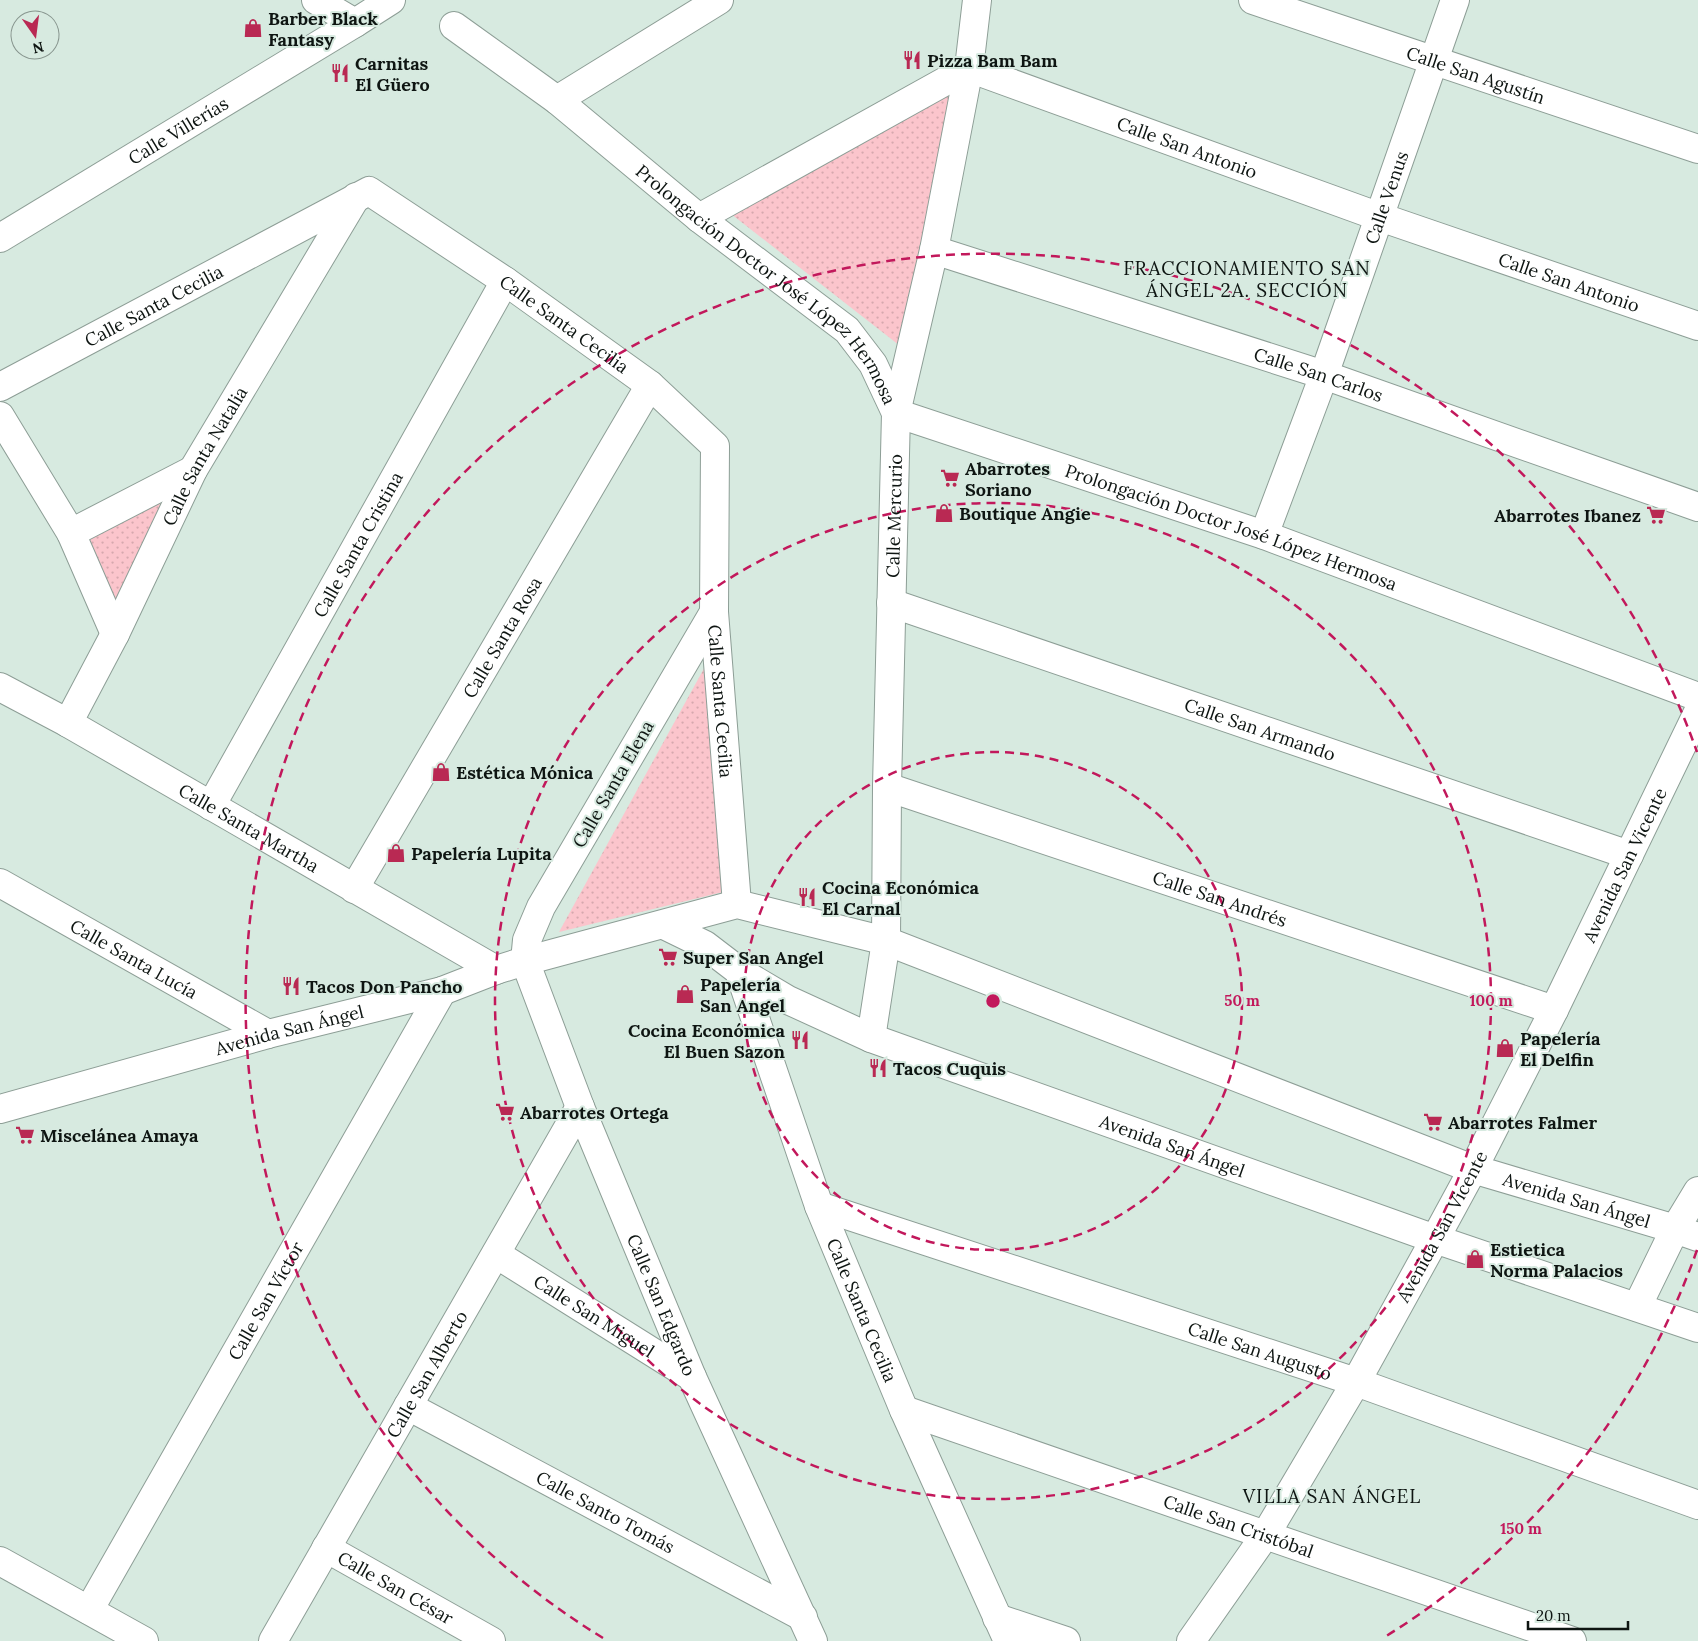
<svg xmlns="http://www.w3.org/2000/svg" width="1698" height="1641" font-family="Lora,serif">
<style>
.park{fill:url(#park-dots)}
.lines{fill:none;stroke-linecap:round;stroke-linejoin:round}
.minor-casing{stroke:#8d9e96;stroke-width:30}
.tertiary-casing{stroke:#8d9e96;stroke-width:30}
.secondary-casing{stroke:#8d9e96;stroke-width:30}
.minor{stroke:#fff;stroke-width:28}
.tertiary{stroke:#fff;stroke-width:28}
.secondary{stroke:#fff;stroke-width:28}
.ring{fill:none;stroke:#c2185b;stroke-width:2.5;stroke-dasharray:9 6}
.labels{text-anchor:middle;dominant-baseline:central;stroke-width:4;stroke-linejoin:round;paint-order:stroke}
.poi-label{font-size:18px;font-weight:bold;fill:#0e1512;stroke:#d7eae0;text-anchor:start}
.street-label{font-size:18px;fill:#0e1512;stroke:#d7eae0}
.neighbourhood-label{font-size:19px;letter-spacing:1px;fill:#0e1512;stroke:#d7eae0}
.centre{fill:#c2185b;stroke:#d7eae0;stroke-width:2.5}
.ring-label{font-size:15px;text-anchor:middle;font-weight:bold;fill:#c2185b;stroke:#d7eae0;stroke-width:4;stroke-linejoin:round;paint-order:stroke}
</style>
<defs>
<pattern id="park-dots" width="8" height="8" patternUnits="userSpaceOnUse" patternTransform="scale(1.25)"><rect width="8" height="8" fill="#fbc5cc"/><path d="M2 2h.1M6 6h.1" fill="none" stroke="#d6a8ae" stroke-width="1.8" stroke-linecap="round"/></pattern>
</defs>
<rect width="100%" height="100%" fill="#d7eae0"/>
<g class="park">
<path d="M959,81l-55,268 -178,-139z"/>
<path d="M177,484l-61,137 -37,-87z"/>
<path d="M707,663l20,228 -168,41z"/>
</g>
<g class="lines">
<g class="minor-casing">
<g id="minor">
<path id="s1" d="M1253,0l445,149"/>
<path id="s2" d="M454,26l103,74 142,118 148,112 26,34 23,49 368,122 434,162"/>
<path d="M557,100l162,-100"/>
<path id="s3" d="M699,218l270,-150 411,149 318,109"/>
<path id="s4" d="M934,250l390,125 374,132"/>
<path id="s5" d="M0,387l369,-196 136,90 145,104 65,61 -1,166 23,292"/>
<path d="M0,416l71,117 44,101"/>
<path d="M71,533l122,-63"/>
<path id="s6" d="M1264,535l60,-160 131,-375"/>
<path id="s7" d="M891,603l738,252"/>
<path id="s8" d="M714,612l-173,295 -14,33 -2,21 55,146 112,270 121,264"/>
<path id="s9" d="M0,687l68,36 428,247"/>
<path id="s10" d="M68,723l47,-89 78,-164 163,-273"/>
<path id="s11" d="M887,787l667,223"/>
<path id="s12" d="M211,806l294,-525"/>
<path id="s13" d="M0,883l268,151"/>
<path id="s14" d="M354,889l296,-504"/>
<path id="s15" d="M886,941l587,228 202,60 23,8"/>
<path id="s16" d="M739,971l80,235 85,204 104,231"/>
<path id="s17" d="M871,1038l564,201 263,89"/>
<path id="s18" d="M819,1206l537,176 342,123"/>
<path id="s19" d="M496,1254l196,123"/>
<path d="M1637,1307l38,-78 23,-38"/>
<path id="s20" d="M408,1406l395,211"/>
<path id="s21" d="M904,1410l668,231"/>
<path id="s22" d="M326,1548l165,93"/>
<path d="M0,1561l144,80"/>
<path id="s23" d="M89,1610l353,-619"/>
<path d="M997,1618l69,23"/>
<path id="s24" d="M273,1641l307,-534"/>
<path id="s25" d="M1191,1641l75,-107 90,-152 79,-143 38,-70 81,-159 144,-298"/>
</g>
</g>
<g class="tertiary-casing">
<g id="tertiary">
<path id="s26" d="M0,238l355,-215"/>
<path id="s27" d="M664,925l41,20 34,26 49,29 83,38 15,-97 1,-154 9,-374 38,-163 35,-182 8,-68"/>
<path id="s28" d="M0,1109l268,-75 174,-43 54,-21 29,-9 212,-57 149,37"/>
</g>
</g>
<g class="secondary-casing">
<path id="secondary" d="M316,0l39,23 36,-23"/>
</g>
<use href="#minor" class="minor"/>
<use href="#tertiary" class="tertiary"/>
<use href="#secondary" class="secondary"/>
</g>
<g class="ring">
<circle cx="993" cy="1001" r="249"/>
<circle cx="993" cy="1001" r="498"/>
<path d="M1697 1250A747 747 0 0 1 1383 1638M603 1638A747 747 0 1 1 1697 752"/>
</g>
<defs>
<g id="shop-bare" transform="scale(1.5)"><path d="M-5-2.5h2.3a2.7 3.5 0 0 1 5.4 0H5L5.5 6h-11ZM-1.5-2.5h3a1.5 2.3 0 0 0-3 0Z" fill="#b92953" stroke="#d7eae0" stroke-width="2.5" paint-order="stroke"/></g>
<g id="restaurant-bare" transform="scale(1.5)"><path d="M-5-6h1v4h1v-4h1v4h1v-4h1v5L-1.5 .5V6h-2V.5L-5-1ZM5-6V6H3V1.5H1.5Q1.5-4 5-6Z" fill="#b92953" stroke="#d7eae0" stroke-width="2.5" paint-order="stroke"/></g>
<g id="supermarket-bare" transform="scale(1.5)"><path d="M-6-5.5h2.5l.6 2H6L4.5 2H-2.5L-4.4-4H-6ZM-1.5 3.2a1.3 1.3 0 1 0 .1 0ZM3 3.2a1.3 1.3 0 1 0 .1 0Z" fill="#b92953" stroke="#d7eae0" stroke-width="2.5" paint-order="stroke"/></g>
</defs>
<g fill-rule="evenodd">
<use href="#shop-bare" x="253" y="28"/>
<use href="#restaurant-bare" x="912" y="60"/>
<use href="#restaurant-bare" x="340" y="73"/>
<use href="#supermarket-bare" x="950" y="478"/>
<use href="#shop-bare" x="944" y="513"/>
<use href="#supermarket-bare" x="1656" y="515"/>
<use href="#shop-bare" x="441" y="772"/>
<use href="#shop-bare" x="396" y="853"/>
<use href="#restaurant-bare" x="807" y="897"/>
<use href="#supermarket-bare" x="668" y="957"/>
<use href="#restaurant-bare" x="291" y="986"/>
<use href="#shop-bare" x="685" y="994"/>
<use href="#restaurant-bare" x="800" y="1040"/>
<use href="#shop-bare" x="1505" y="1048"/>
<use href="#restaurant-bare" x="878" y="1068"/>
<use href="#supermarket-bare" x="505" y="1112"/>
<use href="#supermarket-bare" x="1433" y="1122"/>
<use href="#supermarket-bare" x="25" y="1135"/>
<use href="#shop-bare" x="1475" y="1259"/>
</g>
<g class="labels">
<g class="poi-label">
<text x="268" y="18">Barber Black<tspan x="268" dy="21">Fantasy</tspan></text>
<text x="927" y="60">Pizza Bam Bam</text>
<text x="355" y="63">Carnitas<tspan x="355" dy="21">El Güero</tspan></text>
<text x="965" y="468">Abarrotes<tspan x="965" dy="21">Soriano</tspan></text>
<text x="959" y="513">Boutique Angie</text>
<text x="1641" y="515" text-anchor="end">Abarrotes Ibanez</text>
<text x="456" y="772">Estética Mónica</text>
<text x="411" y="853">Papelería Lupita</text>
<text x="822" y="887">Cocina Económica<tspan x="822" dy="21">El Carnal</tspan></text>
<text x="683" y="957">Super San Angel</text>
<text x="700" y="984">Papelería<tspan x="700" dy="21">San Angel</tspan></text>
<text x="306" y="986">Tacos Don Pancho</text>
<text x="785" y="1030" text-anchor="end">Cocina Económica<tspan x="785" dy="21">El Buen Sazon</tspan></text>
<text x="1520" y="1038">Papelería<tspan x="1520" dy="21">El Delfin</tspan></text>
<text x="893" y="1068">Tacos Cuquis</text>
<text x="520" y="1112">Abarrotes Ortega</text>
<text x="1448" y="1122">Abarrotes Falmer</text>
<text x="40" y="1135">Miscelánea Amaya</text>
<text x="1490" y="1249">Estietica<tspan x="1490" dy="21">Norma Palacios</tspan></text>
</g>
<g class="street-label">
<text stroke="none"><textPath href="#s1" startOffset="235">Calle San Agustín</textPath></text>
<text stroke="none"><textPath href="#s26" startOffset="208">Calle Villerías</textPath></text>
<text stroke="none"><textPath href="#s3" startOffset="541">Calle San Antonio</textPath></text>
<text stroke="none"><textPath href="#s6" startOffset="359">Calle Venus</textPath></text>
<text stroke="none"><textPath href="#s3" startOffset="946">Calle San Antonio</textPath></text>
<text stroke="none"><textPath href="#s2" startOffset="408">Prolongación Doctor José López Hermosa</textPath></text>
<text stroke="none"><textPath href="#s5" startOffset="174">Calle Santa Cecilia</textPath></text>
<text stroke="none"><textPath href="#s5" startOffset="654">Calle Santa Cecilia</textPath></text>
<text stroke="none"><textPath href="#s4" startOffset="404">Calle San Carlos</textPath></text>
<text stroke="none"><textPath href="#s10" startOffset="300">Calle Santa Natalia</textPath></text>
<text stroke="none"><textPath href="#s27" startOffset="760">Calle Mercurio</textPath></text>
<text stroke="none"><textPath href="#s2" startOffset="948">Prolongación Doctor José López Hermosa</textPath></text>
<text stroke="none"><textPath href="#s12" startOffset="300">Calle Santa Cristina</textPath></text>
<text stroke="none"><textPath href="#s14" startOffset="292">Calle Santa Rosa</textPath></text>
<text stroke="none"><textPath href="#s5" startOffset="1104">Calle Santa Cecilia</textPath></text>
<text stroke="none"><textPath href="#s7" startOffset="390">Calle San Armando</textPath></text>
<text transform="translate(613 784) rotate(-60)">Calle Santa Elena</text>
<text stroke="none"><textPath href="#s9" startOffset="286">Calle Santa Martha</textPath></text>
<text stroke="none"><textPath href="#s25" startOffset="890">Avenida San Vicente</textPath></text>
<text stroke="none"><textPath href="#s11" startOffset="351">Calle San Andrés</textPath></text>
<text stroke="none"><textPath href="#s13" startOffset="154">Calle Santa Lucía</textPath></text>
<text stroke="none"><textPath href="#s28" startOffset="300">Avenida San Ángel</textPath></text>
<text stroke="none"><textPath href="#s17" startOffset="320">Avenida San Ángel</textPath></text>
<text stroke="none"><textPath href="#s15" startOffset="738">Avenida San Ángel</textPath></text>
<text stroke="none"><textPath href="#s25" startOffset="485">Avenida San Vicente</textPath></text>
<text stroke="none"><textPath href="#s23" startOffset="356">Calle San Víctor</textPath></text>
<text stroke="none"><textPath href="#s8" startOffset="769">Calle San Edgardo</textPath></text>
<text stroke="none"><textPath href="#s16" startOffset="361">Calle Santa Cecilia</textPath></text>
<text stroke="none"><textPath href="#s19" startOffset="116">Calle San Miguel</textPath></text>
<text stroke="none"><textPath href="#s18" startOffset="464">Calle San Augusto</textPath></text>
<text stroke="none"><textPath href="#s24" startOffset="308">Calle San Alberto</textPath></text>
<text stroke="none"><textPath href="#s20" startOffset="224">Calle Santo Tomás</textPath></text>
<text stroke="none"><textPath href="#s21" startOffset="354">Calle San Cristóbal</textPath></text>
<text stroke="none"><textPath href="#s22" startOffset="80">Calle San César</textPath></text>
</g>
<g class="neighbourhood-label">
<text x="1247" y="268">FRACCIONAMIENTO SAN<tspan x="1247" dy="22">ÁNGEL 2A. SECCIÓN</tspan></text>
<text x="1332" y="1496">VILLA SAN ÁNGEL</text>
</g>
</g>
<circle cx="993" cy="1001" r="8" class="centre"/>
<g class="ring-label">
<text x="1242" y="1006">50 m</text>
<text x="1491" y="1006">100 m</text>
<text x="1521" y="1534">150 m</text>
</g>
<g transform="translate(35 35) rotate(166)"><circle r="24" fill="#d7eae0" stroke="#87958e"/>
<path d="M0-4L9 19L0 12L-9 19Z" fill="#b92953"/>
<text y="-8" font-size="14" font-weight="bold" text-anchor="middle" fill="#0e1512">N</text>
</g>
<path d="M1528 1621v8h100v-8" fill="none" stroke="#0e1512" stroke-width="2.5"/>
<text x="1536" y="1621" font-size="15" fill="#0e1512" stroke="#d7eae0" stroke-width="4" paint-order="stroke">20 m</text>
</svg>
